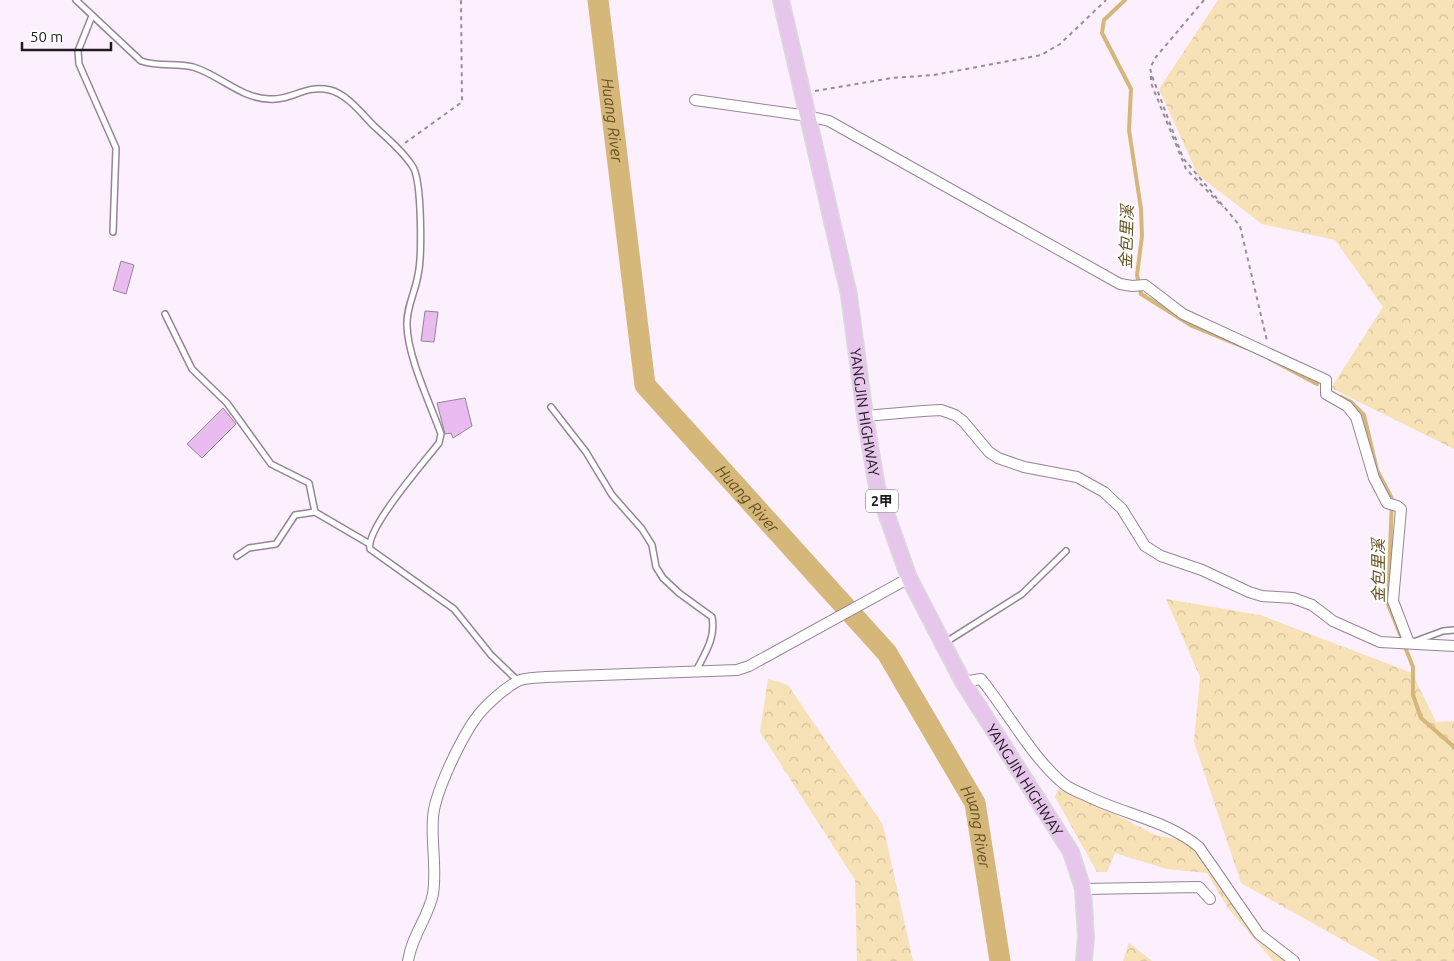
<svg xmlns="http://www.w3.org/2000/svg" width="1454" height="961" font-family="Ubuntu,'Noto Sans TC',sans-serif">
<style>
.forest{fill:url(#forest-crowns)}
.lines{fill:none;stroke-linecap:round;stroke-linejoin:round}
.stream{stroke:#d5b779;stroke-width:4}
.river{stroke:#d5b779;stroke-width:21}
.building{fill:#e9bbf0;stroke:#948597}
.service-casing{stroke:#948597;stroke-width:8}
.minor-casing{stroke:#948597;stroke-width:12}
.primary-casing{stroke:#dbdadb;stroke-width:18}
.path{stroke:#988e9a;stroke-width:2;stroke-dasharray:4 4;stroke-linecap:butt}
.service{stroke:#fff;stroke-width:5}
.minor{stroke:#fff;stroke-width:10}
.primary{stroke:#e6c7eb;stroke-width:15}
.labels{text-anchor:middle;dominant-baseline:central;stroke-width:4.5;stroke-linejoin:round;paint-order:stroke}
.shield{fill:#fff;stroke:#635f64;stroke-width:1}
.shield-label{font-size:14px;font-weight:bold;fill:#201a21}
.street-label{font-size:15px;fill:#201a21;stroke:#fff}
.water-label{font-size:16px;font-style:italic;fill:#675122;stroke:#fff}
</style>
<defs>
<pattern id="forest-crowns" width="20" height="18" patternUnits="userSpaceOnUse" patternTransform="scale(1.25)"><rect width="20" height="18" fill="#f7e1b6"/><path d="M2 6a3 3 0 1 1 6 0M12 15a3 3 0 1 1 6 0" fill="none" stroke="#d3c09c"/></pattern>
</defs>
<rect width="100%" height="100%" fill="#fceffe"/>
<g class="forest">
<path d="M1218,0h236v449l-123,-61 52,-81 -48,-67 -73,-16 -64,-49 -39,-86z"/>
<path d="M1166,599l94,16 152,58 24,49 18,-1v240h-74l-139,-78 -47,-141 6,-65z"/>
<path d="M768,679l20,6 95,140 30,136h-56l-2,-81 -95,-148z"/>
<path d="M1059,789l22,8 77,39 27,4 31,37 43,59 31,25h-17l-45,-53 -21,-35 -40,-4 -52,-16 -8,19h-10l-42,-75z"/>
<path d="M1129,943l23,18h-29z"/>
</g>
<g class="lines">
<g class="stream">
<path d="M1125,0l-21,20 -2,13 29,56 -2,41 12,79 1,27 -5,39 4,19 51,32 54,22"/>
<path d="M1270,359l47,25"/>
<path d="M1341,397l10,5 13,13 13,55 15,29 -4,105 25,63v28l8,23 33,29"/>
</g>
<path class="river" id="s1" d="M598,0l47,385 242,268 88,150 25,158"/>
</g>
<g class="building">
<path d="M121,261l13,4 -8,29 -13,-4z"/>
<path d="M425,311l13,1 -4,30 -13,-1z"/>
<path d="M465,398l7,28 -19,12 -2,-5 -6,1 -8,-31z"/>
<path d="M223,408l13,16 -34,34 -15,-14z"/>
</g>
<g class="lines">
<g class="service-casing">
<g id="service">
<path d="M76,0l65,61c17,6 35,2 52,6 27,8 47,31 76,32 23,2 36,-15 61,-9 17,4 32,24 44,36 13,12 29,25 39,41 9,15 9,90 5,108 -3,18 -12,33 -11,51 1,32 23,77 34,108l-2,9c-14,18 -74,86 -69,106l84,60 37,46 27,26"/>
<path d="M92,16l-14,35 1,13 37,84 -3,84"/>
<path d="M165,314l27,55 35,34 44,61 38,19 6,29"/>
<path d="M551,407l35,45 26,43 30,34 10,16 4,22 7,11 16,15 33,24c4,21 -7,36 -16,54"/>
<path d="M237,556l12,-8 27,-4 19,-29 20,-3 53,31"/>
<path d="M1416,641l27,-10 11,-1"/>
<path d="M946,642l76,-48 44,-43"/>
</g>
</g>
<g class="minor-casing">
<g id="minor">
<path d="M695,100l113,16 21,5 291,163 12,2 13,-1 38,29 143,66v14l21,12 9,11 18,61 13,25 10,3 4,3 -8,92 16,42"/>
<path d="M865,416l58,-5 18,-1 14,5 8,6 26,31 9,6 26,9 53,10 27,15 18,17 23,37 16,10 41,14 47,22 13,4 31,2 19,7 21,16 47,21 74,4"/>
<path d="M963,682l18,-3c26,32 52,80 83,105 6,5 14,8 21,11 37,19 82,25 114,52l60,87 35,27"/>
<path d="M1083,889l116,-2 11,12"/>
<path d="M408,961c4,-26 20,-43 25,-67 4,-26 -2,-51 0,-76 1,-25 30,-84 46,-104 9,-11 25,-25 37,-32 8,-5 22,-4 30,-5l191,-7 12,-4 160,-88"/>
</g>
</g>
<g class="primary-casing">
<g id="primary">
<path id="s2" d="M781,0l68,295 16,121 12,71 32,91 54,104 108,170 12,37 3,48 -2,24"/>
</g>
</g>
<g class="path">
<path d="M1204,0l-48,57 -6,11 2,8 31,82 57,68 27,115"/>
<path d="M1151,76v7l35,86 37,38"/>
<path d="M815,91l77,-13 42,-3 107,-20 19,-11 46,-44"/>
<path d="M405,143l57,-41 -1,-102"/>
</g>
<use href="#service" class="service"/>
<use href="#minor" class="minor"/>
<use href="#primary" class="primary"/>
</g>
<g class="labels">
<rect class="shield" x="866" y="489.5" width="32" height="23" rx="4"/>
<g class="shield-label">
<text x="882" y="501">2甲</text>
</g>
<g class="street-label">
<text stroke="none"><textPath href="#s2" startOffset="421">YANGJIN HIGHWAY</textPath></text>
<text stroke="none"><textPath href="#s2" startOffset="826">YANGJIN HIGHWAY</textPath></text>
</g>
<g class="water-label">
<text stroke="none"><textPath href="#s1" startOffset="121">Huang River</textPath></text>
<text transform="translate(1126 237) rotate(-88)">金包里溪</text>
<text stroke="none"><textPath href="#s1" startOffset="541">Huang River</textPath></text>
<text transform="translate(1378 571) rotate(-90)">金包里溪</text>
<text stroke="none"><textPath href="#s1" startOffset="946">Huang River</textPath></text>
</g>
</g>
<path d="M22 42v8h89v-8" fill="none" stroke="#201a21" stroke-width="2.5"/>
<text x="30" y="42" font-size="15" fill="#201a21" stroke="#ffffff" stroke-width="4" paint-order="stroke">50 m</text>
</svg>
